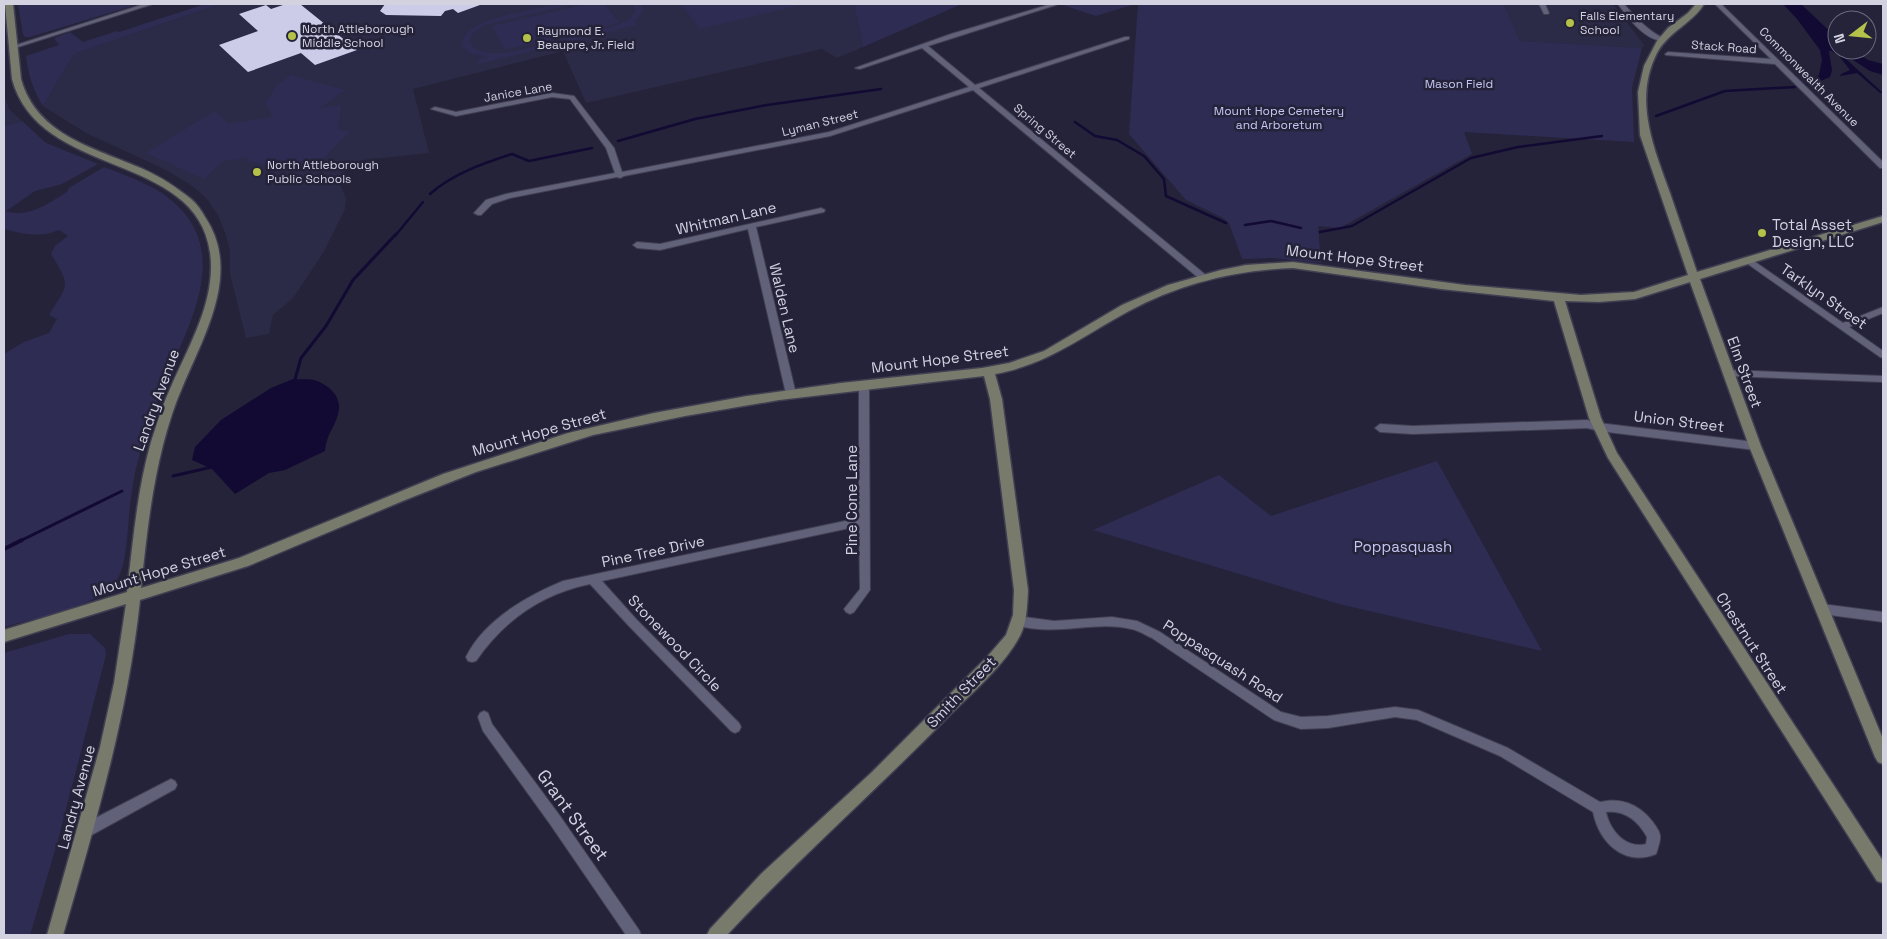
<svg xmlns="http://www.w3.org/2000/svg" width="1887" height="939" font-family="'Space Grotesk',sans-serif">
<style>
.built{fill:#2c2b47}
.green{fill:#2f2c54}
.water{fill:#120a33}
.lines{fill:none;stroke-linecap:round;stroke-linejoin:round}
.stream-far2{stroke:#120a33;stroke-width:2.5}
.stream-far1{stroke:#120a33;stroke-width:3}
.stream{stroke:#120a33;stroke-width:4}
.building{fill:#cccce9}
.street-casing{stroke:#413f52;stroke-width:2}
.secondary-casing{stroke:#413f52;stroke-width:3}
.street{fill:#61617a;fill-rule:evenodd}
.secondary{fill:#787b6c;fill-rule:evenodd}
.poi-dot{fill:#b5c249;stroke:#242339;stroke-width:2}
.labels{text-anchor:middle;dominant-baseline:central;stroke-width:5;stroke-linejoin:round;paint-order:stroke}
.far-poi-label{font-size:12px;fill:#d2d2e1;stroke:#242339;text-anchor:start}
.far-street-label{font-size:12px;fill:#d2d2e1;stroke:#242339}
.far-park-label{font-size:12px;fill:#c6c6f4;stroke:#242339}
.street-label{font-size:15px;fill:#d2d2e1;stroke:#242339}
.poi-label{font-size:15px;fill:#d2d2e1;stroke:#242339;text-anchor:start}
.park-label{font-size:15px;fill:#c6c6f4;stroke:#242339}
.near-street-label{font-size:18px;fill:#d2d2e1;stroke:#242339}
</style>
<rect width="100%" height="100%" fill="#242339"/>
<g class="built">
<path d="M220,4h634l9,43 -26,11 -15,-9 -236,54 -23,-52 -150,38 16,64 -67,7 -21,15 -2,7 7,16 -1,11 -22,44 -30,45 -20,17 -4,19 -23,4 -16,-64v-22l-4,-17 -8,-20 -11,-16 -16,-14 -27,-16 -78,-36 -43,-27 31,-52z"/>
<path d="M1504,4h109l31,41 -2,3 -122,-7z"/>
<path d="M4,94l5,15 13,12 -18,5z"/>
</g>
<g class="green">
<path d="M18,4h121l-109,33h-5l-2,-3z"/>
<path d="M205,4h15l-146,50 -31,52c-10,-16 -15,-32 -17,-50l33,-11 -5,-7 16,-6 13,10 34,-11 2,1z"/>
<path d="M559,4h14l-88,21c-26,13 -15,28 9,28 17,1 33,-5 49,-9 25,-6 51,-12 75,-19l13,-7 5,-8 -3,-6h8l2,7 -8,10 2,4 -158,39 -2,-4 10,-3 -17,-4 -8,-8c-1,-27 77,-36 97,-41z"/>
<path d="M587,4h18l14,19 -114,27 -13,-24z"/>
<path d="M681,4h124l-105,25z"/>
<path d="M854,4h108l-99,43z"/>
<path d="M1060,4h75l-39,12z"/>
<path d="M1138,4h366l16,37 122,7 -10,40 2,54 -170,-10 8,22 -132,74 -22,-2 3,37 -47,-5 -32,1 -13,-36 -6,-5 -37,-18 -57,-66z"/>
<path d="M291,75l54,15 -25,18 21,-3 -3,25 12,1 -35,36 -14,5 -54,-11 1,-4 -27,5 -17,17 -58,-26 69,-42 14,13 43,-7 -6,-14 10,-17z"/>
<path d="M22,121l24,22 52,21 -36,20 -27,7 -29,20c22,8 43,-8 61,-19l2,-4 35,-21c23,9 48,17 67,33 59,49 22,116 -2,173 -12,27 -23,55 -30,85 -5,15 -7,32 -9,48 -3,22 -2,60 -15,77 -21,25 -80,35 -111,44v-273l20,-12 25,-9 8,-14 -8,-4c20,-32 22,-28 2,-61l4,-8 13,-10 -9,-6c-18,8 -36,4 -55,-1v-103z"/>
<path d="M1437,461l105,190 -203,-47 -246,-74 126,-55 52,41z"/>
<path d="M69,634h21l15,14 1,7 -48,185 -28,95h-26v-282z"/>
</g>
<g class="water">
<path d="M1783,4h18l36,34v12h15l16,10 15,4v11l-13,-4 -17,-11 -7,-1 37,34h-3l-23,-20 -17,3 1,-2 9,-4 -11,-14 -9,-6 -1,2 3,18 -2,7 -21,9 -3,-2 13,-9 3,-15 -2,-10 -23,-31z"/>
<path d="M293,379c7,1 17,-1 24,2 13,5 26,17 21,33 -4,15 -11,19 -13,37l-40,19 -16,3 -34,21 -23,-25 -20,-9 3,-13 26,-27 50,-32z"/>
</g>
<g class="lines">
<g class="stream-far2">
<path d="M1656,116l69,-25 70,-4"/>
<path d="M1075,122l20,14 22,4 27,16 20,23 2,17 60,27"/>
<path d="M618,141l77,-22 72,-14 114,-16"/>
<path d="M430,194c22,-20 54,-31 82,-40l17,7 63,-13"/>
<path d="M1245,225l26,-4 30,7"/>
<path d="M1320,232l32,-6 119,-68 47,-11 84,-11"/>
<path d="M395,236l28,-34"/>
</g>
<g class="stream-far1">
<path d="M294,383l7,-25 25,-32 27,-46 43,-46"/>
<path d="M173,476l39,-9"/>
<path d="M20,541l102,-50"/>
</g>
<path class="stream" d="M4,549l18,-9"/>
</g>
<g class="building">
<path d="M286,4h14l57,46 -42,15 -14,-12 -53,19 -29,-27 39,-14 -19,-17 27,-9 5,4z"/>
<path d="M385,4h94l1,1 -22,8 -5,-4 -8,2 -4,5 -55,-1 -6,-4z"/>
</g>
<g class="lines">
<g class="street-casing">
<g id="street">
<path d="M144,4h9l-138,44 -5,-1z"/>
<path d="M1051,4l5,1 -128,41 47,39 150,-48h4v2l-150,49 228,188v4h-6l-228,-190 -143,46 -206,40 -4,2 -3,-1 -107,21 -18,6 -11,11h-3l-4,-2 12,-13 20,-6 109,-21 -9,-25 -36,-49 -18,-2 -96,19 -25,-7 4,-2 21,5 96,-19 22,3 40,52 8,24 207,-40 140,-45 -47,-39 -62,21 -5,-1 96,-34z"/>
<path d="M1539,4h6l4,9 -1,1h-4z"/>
<path d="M1618,4h6c12,14 24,27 41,35v2c-19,1 -37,-23 -47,-37z"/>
<path d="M1715,4h6l162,158v6h-3l-105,-104 -109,-9 -1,-1 3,-2 103,7z"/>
<path d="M821,208l4,2 -1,2 -68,15 40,167 -5,3 -5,-3 -38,-165 -88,21 -23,-2 -4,-3 4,-3 23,2z"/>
<path d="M1748,257l95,66 40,-16v6l-34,14 34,24v7l-3,-1 -135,-95v-4z"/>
<path d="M1728,370l155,6v6l-155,-6 -5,-3z"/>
<path d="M864,382l5,3 1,205 -16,22 -4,2 -4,-2 -2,-3 16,-20 -1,-63 -257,55 34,38 103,104 2,4 -2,4 -4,2 -4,-2 -103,-106 -38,-41c-48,10 -86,36 -114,77l-4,1 -4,-1 -2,-4c18,-37 61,-61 97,-76l296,-63v-133z"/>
<path d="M1587,420l12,3 156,19 5,4 -5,4 -156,-19 -12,-3 -174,6 -33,-2 -5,-4 5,-4 33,2z"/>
<path d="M1822,604l61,8v10l-61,-8 -4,-2 -2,-3 2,-3z"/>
<path d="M1017,616l37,5 58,-4 25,4 23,11 121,80 20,5 27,-1 67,-9 23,3 90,38 92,54c20,-5 39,2 52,19 3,4 7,9 8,14 1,5 -2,13 -4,19 -32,13 -57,-12 -63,-42l-93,-56 -83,-36 -22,-3 -67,11 -27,1 -27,-9 -122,-82c-7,-3 -14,-8 -21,-9 -37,-9 -79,9 -118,-5l-2,-3 2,-3zM1606,812c19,-2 32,9 41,25l-1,7c-20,5 -36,-13 -40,-32z"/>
<path d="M484,711l4,2 4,11 68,92 79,114 2,5h-15l-76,-111 -67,-93 -5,-14 2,-4z"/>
<path d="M171,779l4,2 2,4 -2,4 -87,48 -5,1 -5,-1 -1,-5 1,-5z"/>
</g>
</g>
<g class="secondary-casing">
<path id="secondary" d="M5,4h8l8,75c16,57 74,69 122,90 18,8 33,18 48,30 6,5 10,11 14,18 37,55 -1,118 -23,171 -8,18 -14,38 -19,57 -12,47 -17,95 -22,143l98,-30 204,-84 125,-41 86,-20 93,-17 94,-13 141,-15 27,-5 35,-12 78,-46 46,-20 53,-15 25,-5 47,-3 172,23 116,10 53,-3 54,-17 -48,-140 -2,-43 6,-26 13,-25 11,-13 20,-15 8,-9h8c-11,19 -35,27 -47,49 -24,47 -3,95 13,140 9,26 18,53 27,79l186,-56v6l-183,57 61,167 122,293v25l-5,-2 -3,-5 -126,-311 -59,-164 -55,17 -36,3 -34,-1 36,117 16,35 266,408v22l-6,-2 -269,-423 -19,-40 -35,-117 -113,-12 -148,-21c-57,2 -114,16 -164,43 -45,24 -82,54 -134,63l7,25 26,191c-1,18 -1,36 -11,51 -16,28 -52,58 -74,81 -71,72 -147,139 -216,213h-20l3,-6 51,-55 110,-101 116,-116 19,-22 7,-20 1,-25 -24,-191 -6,-23 -205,24 -94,16 -92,19 -117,37 -71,28 -157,66 -108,34c-12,114 -45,225 -77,335h-16l53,-188 14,-64 12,-79 -122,38v-12l123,-38c6,-50 10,-101 24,-150 6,-18 11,-36 19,-53 18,-42 47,-89 40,-137 -14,-101 -171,-73 -198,-173z"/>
</g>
<use href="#street" class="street"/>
<use href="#secondary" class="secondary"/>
</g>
<g class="poi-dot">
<circle cx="1570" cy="23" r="5"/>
<circle cx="292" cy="36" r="5"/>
<circle cx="527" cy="38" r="5"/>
<circle cx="257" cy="172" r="5"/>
<circle cx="1762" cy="233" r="5"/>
</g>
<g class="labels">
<g class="far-poi-label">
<text x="1580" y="16">Falls Elementary<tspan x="1580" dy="14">School</tspan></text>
<text x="302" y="29">North Attleborough<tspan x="302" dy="14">Middle School</tspan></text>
<text x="537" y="31">Raymond E.<tspan x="537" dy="14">Beaupre, Jr. Field</tspan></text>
<text x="267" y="165">North Attleborough<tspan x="267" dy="14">Public Schools</tspan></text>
</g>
<g class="far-street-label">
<text transform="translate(1724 47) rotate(4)">Stack Road</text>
<text transform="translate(1809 77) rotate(45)">Commonwealth Avenue</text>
<text transform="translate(518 92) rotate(-10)">Janice Lane</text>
<text transform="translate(820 123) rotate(-14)">Lyman Street</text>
<text transform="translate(1045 131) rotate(40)">Spring Street</text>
</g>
<g class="far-park-label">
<text x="1459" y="84">Mason Field</text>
<text x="1279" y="111">Mount Hope Cemetery<tspan x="1279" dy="14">and Arboretum</tspan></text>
</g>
<g class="street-label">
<text transform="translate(726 218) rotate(-13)">Whitman Lane</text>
<text transform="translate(1355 258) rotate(7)">Mount Hope Street</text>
<text transform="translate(1824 296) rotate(35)">Tarklyn Street</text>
<text transform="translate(785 308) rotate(77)">Walden Lane</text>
<text transform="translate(940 359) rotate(-7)">Mount Hope Street</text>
<text transform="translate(1745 372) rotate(70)">Elm Street</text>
<text transform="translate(156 400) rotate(-70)">Landry Avenue</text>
<text transform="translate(1679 421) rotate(7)">Union Street</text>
<text transform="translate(539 432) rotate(-16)">Mount Hope Street</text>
<text transform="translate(851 500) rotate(-90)">Pine Cone Lane</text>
<text transform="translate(653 551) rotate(-12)">Pine Tree Drive</text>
<text transform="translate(159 571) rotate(-17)">Mount Hope Street</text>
<text transform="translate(675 643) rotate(46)">Stonewood Circle</text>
<text transform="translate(1752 643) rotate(57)">Chestnut Street</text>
<text transform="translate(1223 661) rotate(33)">Poppasquash Road</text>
<text transform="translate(961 692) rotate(-46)">Smith Street</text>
<text transform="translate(76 797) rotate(-75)">Landry Avenue</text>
</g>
<g class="poi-label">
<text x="1772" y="224">Total Asset<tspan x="1772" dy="17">Design, LLC</tspan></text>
</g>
<g class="park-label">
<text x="1403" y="546">Poppasquash</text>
</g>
<g class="near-street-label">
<text transform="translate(573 815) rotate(54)">Grant Street</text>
</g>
</g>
<rect width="1887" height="939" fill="none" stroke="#d2d2e1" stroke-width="10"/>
<g transform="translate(1852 35) rotate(254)"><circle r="24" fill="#242339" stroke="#6a697c"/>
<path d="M0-4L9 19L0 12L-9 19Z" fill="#b5c249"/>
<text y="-8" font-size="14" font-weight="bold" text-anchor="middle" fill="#d2d2e1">N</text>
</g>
</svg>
